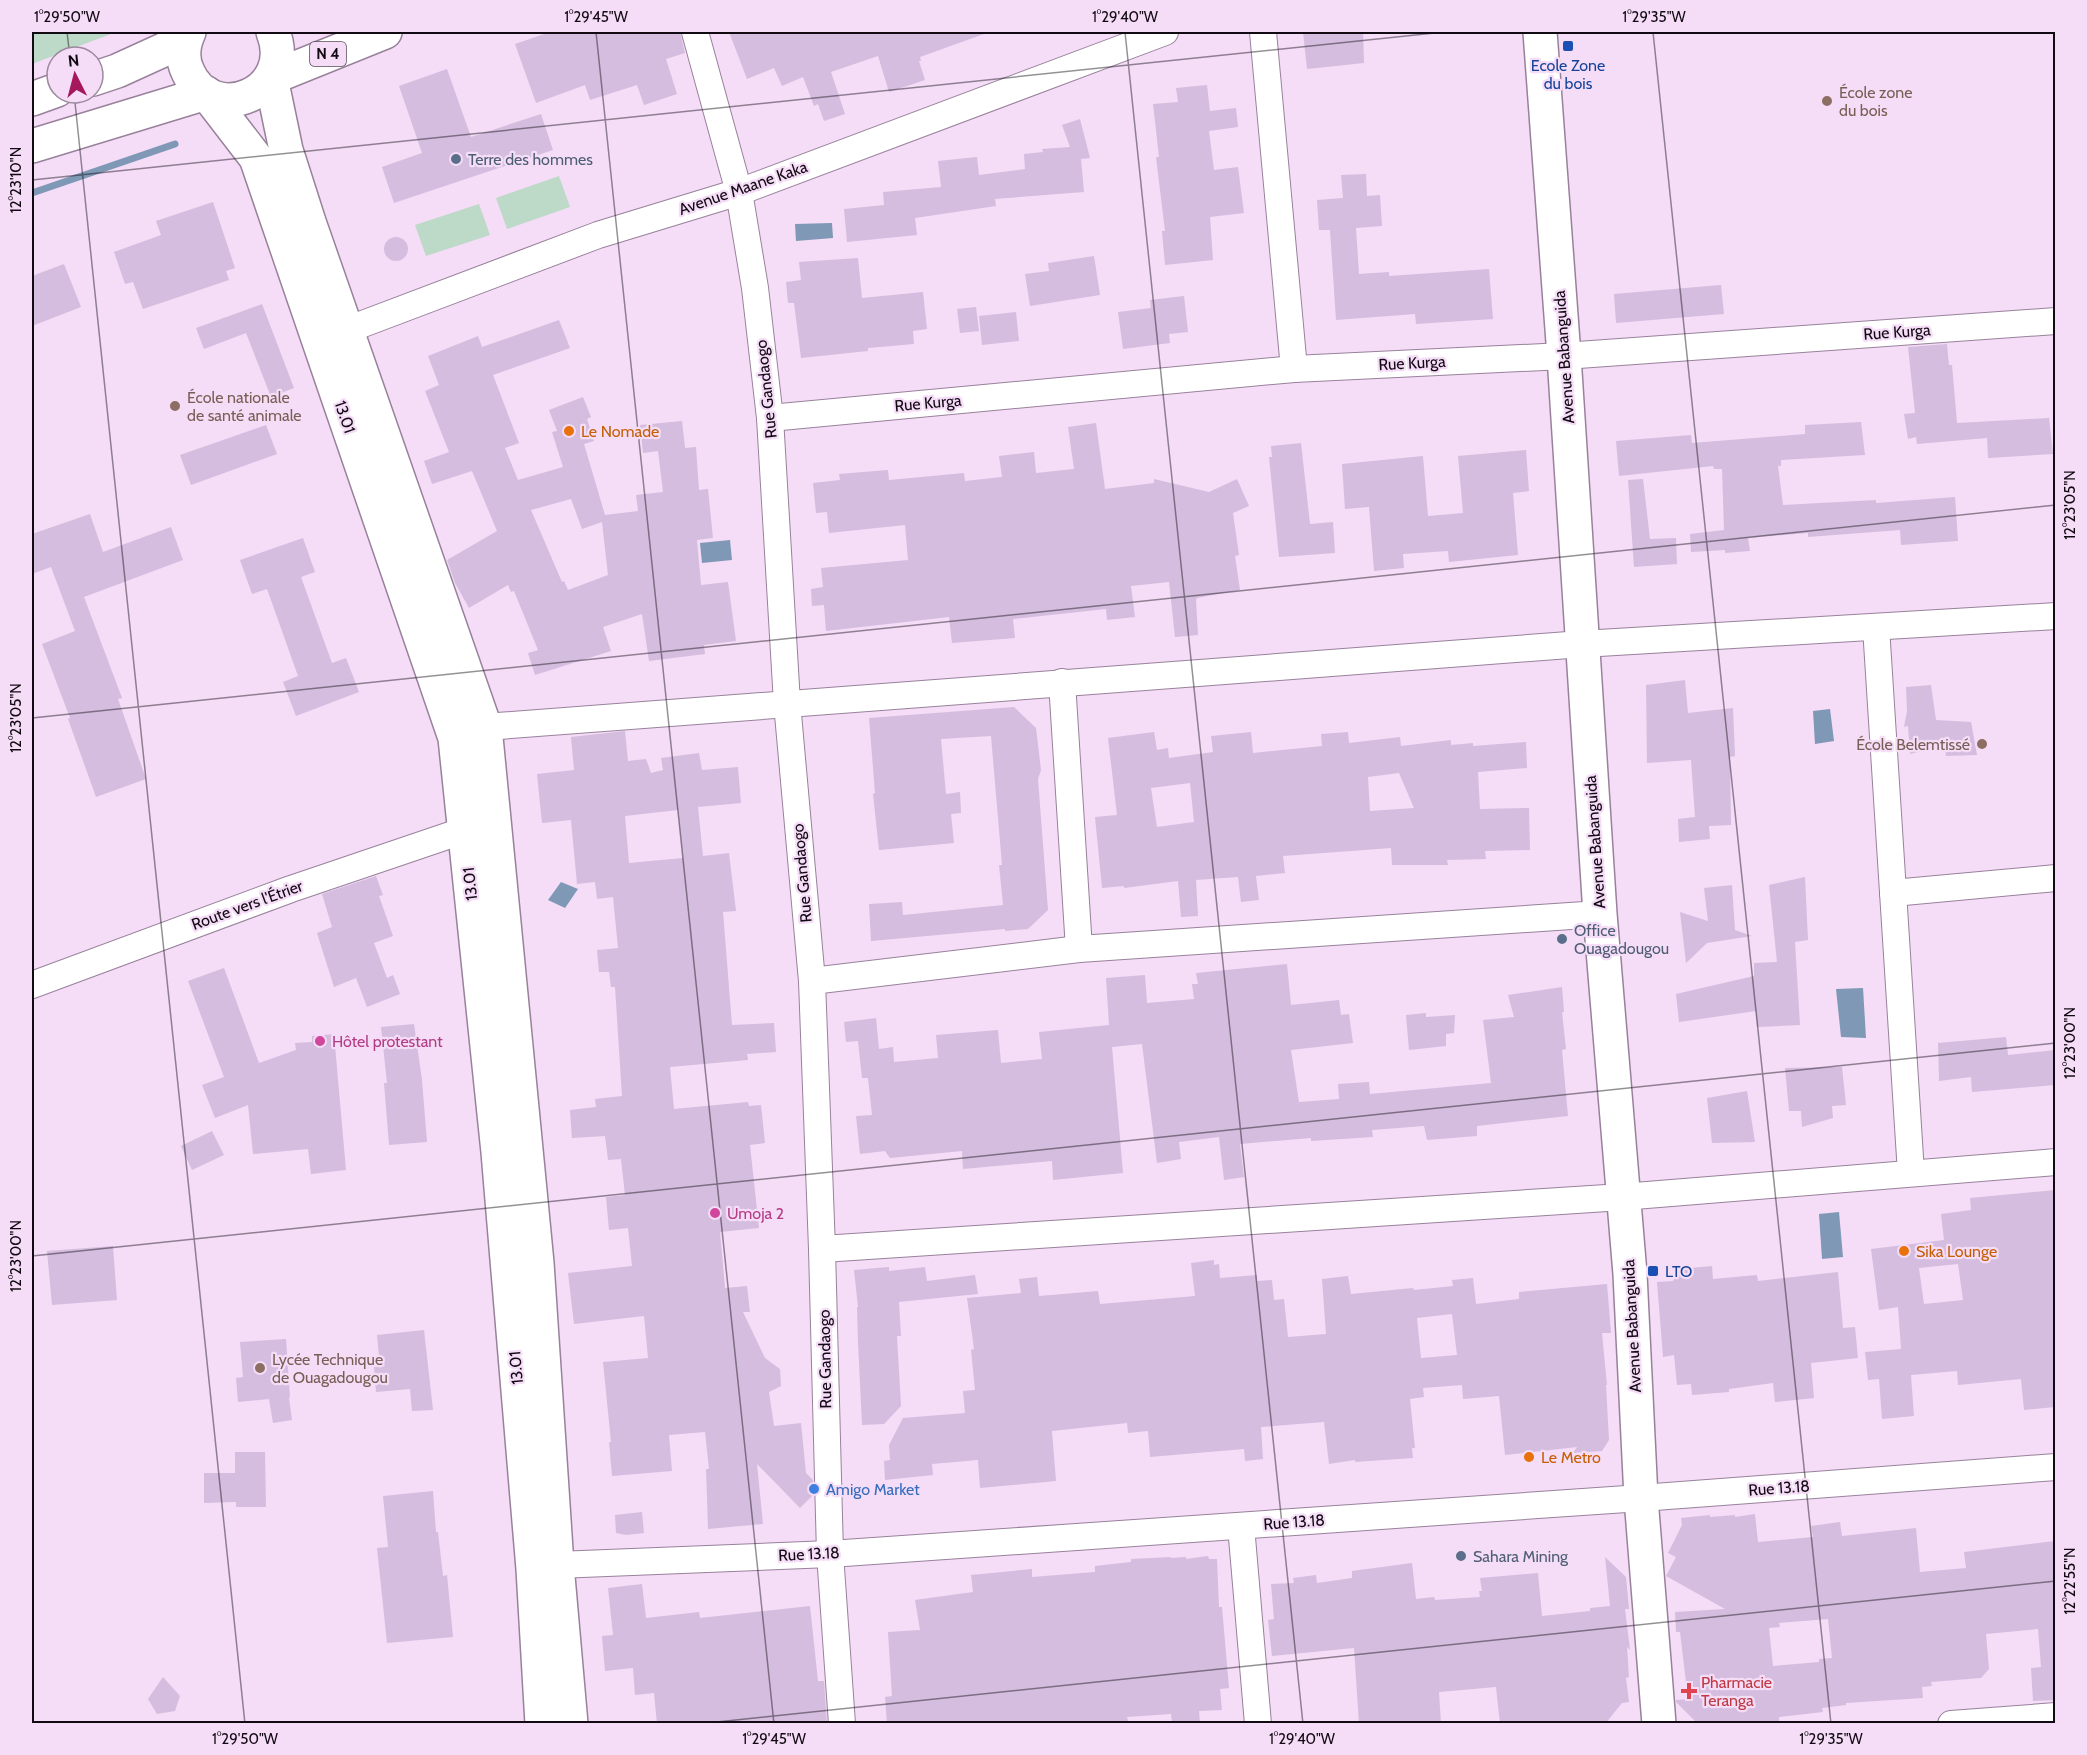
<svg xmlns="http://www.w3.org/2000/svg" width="2087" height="1755" font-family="Cabin,sans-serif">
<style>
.green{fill:#bdd9c7}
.water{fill:#7e98b5}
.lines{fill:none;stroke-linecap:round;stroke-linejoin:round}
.stream{stroke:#7e98b5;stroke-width:7}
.building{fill:#d4bddf;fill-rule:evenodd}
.minor-casing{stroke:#98829b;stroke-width:28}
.tertiary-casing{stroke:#98829b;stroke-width:36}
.trunk-casing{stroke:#98829b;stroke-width:36}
.minor{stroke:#fff;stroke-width:26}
.tertiary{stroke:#fff;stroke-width:33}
.trunk{stroke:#fff;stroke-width:33}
.ticks{fill:none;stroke:#120a13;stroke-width:1.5;stroke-opacity:0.45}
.transit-dot{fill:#1a4fb4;stroke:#f5dcf7;stroke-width:2}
.education-dot{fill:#8d6e63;stroke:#f5dcf7;stroke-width:2}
.service-dot{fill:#5c6f8a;stroke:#f5dcf7;stroke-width:2}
.food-dot{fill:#e8710a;stroke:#f5dcf7;stroke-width:2}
.hotel-dot{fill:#d1479c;stroke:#f5dcf7;stroke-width:2}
.shop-dot{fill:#3f7fe0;stroke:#f5dcf7;stroke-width:2}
.health-dot{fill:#e0444e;stroke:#f5dcf7;stroke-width:2}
.labels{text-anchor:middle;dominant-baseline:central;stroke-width:4.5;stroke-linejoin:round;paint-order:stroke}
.shield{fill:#f5dcf7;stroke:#564957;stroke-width:1.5}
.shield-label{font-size:15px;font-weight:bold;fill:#120a13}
.transit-label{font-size:16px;fill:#164399;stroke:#f5dcf7}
.education-label{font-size:16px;fill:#785e54;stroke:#f5dcf7;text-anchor:start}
.service-label{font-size:16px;fill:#4e5e75;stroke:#f5dcf7;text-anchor:start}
.street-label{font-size:16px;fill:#120a13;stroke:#f5dcf7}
.food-label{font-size:16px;fill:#c56008;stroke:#f5dcf7;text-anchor:start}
.hotel-label{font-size:16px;fill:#b23c85;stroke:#f5dcf7;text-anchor:start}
.shop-label{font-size:16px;fill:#366cbe;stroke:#f5dcf7;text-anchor:start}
.health-label{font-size:16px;fill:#be3a42;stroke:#f5dcf7;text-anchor:start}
.neatline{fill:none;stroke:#120a13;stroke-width:2}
.ticks-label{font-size:15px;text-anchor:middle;fill:#120a13}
</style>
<rect width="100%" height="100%" fill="#f5dcf7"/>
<g class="green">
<path d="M32,32h84l-84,32z"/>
<path d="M559,176l11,31 -63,22 -11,-31z"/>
<path d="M479,204l11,31 -64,21 -11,-31z"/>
</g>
<g class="water">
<path d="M832,223l1,15 -37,3 -1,-17z"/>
<path d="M730,540l2,20 -30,3 -2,-20z"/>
<path d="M1830,709l4,32 -19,3 -2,-33z"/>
<path d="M561,882l17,7 -13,19 -17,-8z"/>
<path d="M1863,988l3,50 -25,-1 -5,-48z"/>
<path d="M1839,1212l4,45 -21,2 -3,-45z"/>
</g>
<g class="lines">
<path class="stream" d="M32,193l143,-49"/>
</g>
<g class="building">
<path d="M550,32h130l5,21 -19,6 11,35 -33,11 -7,-20 -47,15 -5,-15 -49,18 -21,-59z"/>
<path d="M729,32h255v2l-64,23 1,4h-2l6,19 -36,12 -11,-36 -47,16 14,42 -21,7 -6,-17 -4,2 -11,-29 -21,9 -8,-18 -27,11z"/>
<path d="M1303,32h60l1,31 -57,6z"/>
<path d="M447,69l24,68 70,-23 12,36 -159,53 -12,-36 40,-14 -23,-67z"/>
<path d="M1207,85l3,26 26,-3 2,19 -29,4 5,39 24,-3 6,46 -34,4 3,43 -48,5 -3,-34h3l-9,-74h3l-6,-53 25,-2 -2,-14z"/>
<path d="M1080,119l10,39 -9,1 3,33 -89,7 1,7 -81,12 2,17 -70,7 -3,-33 40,-4 -1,-13 58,-5 -3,-26 39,-4 2,18 46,-6 -1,-15 19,-2 -1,-3 28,-2 -8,-22z"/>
<path d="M1366,174l1,22 13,-1 2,31 -26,2 3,46 30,-2v4l100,-7 4,50 -77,5 -1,-10 -79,6 -6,-90h-11l-2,-30 26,-2 -2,-23z"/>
<path d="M213,202l22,66 -9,3 3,9 -86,29 -10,-27 -8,2 -11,-32 47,-17 -5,-14z"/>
<circle cx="396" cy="249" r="12"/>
<path d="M1094,256l6,39 -70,11 -5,-32 24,-3 -1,-8z"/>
<path d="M858,258l4,40 61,-6 4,37 -14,2 1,13 -46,4v3l-67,7 -7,-55h-6l-2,-21 15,-2 -2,-18z"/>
<path d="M64,264l17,43 -49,19v-50z"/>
<path d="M1721,285l3,29 -108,9 -2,-29z"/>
<path d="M1184,296l4,36 -19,2 1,9 -47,6 -5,-37 33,-4 -1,-8z"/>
<path d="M262,304l32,84 -23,9 -25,-64 -42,16 -8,-21z"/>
<path d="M976,307l3,24 -19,2 -3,-24z"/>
<path d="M1016,312l3,29 -37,4 -3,-29z"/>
<path d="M559,320l11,28 -77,27 26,68 -14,5 13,32 45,-13 -11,-35 5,-1 -8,-21 34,-13 8,20 -4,2 7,22 -10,3 21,71 33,-4 -2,-16 27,-3 -5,-41 -15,2 -3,-28 42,-4 3,27 11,-1 3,43 9,-1 5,49 -16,2 4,45 27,-3 8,59 -32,4 1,9 -56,7 -7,-47 -39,13 8,24 -76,24 -7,-22 10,-3 -24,-59 -3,1 -3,-7 -39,23 -14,-25 -8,-23 50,-29 -25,-60 -40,13 -8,-23 25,-9 -24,-61 14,-6 -11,-29 50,-20 4,11zM571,499l11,30 20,-7 6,53 -40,15 -4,-9 -2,1 -31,-72z"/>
<path d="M1947,344l2,21h3l5,58 92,-5 4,36 -65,4 -1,-20 -70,6 -1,-7 -8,2 -4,-25 11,-1 -7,-66z"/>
<path d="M1861,422l4,33 -84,5v6h-3l5,39 93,-5v3l79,-6 3,44 -57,4 -1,-15 -92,7v-4l-60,5 2,13 -25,2v-3l-34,2 -1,-18 34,-4 -2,-61h-8l-1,-3 -94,10 -3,-35 75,-6 1,8 113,-9v-9z"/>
<path d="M1096,423l9,66 49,-6v-4l55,13 28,-13 12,27 -16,7 6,42 -4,1 5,34 -43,8 -1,2 2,35 -23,2 -6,-55 -38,4 4,31 -28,3 -1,-11 -93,10 2,19 -63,5 -3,-26 -123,14 -2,-26 -12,1 -1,-17 12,-2 -2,-19 87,-8 -3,-35 -76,8 -2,-21 -11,1 -3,-30 27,-3 -1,-6 49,-4 1,10 75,-7 1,8 37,-4 -3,-21 35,-4 2,21 38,-4 -6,-42z"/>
<path d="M266,425l11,29 -86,31 -11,-30z"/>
<path d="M1301,443l9,81 23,-2 2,31 -56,4 -10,-100h3l-1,-11z"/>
<path d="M1526,450l3,41 -16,2 5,62 -69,7 -1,-11 -45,3 1,14 -30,3 -5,-64 -24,2 -3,-45 81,-8 5,60 35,-3 -5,-57z"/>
<path d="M1643,479l7,60 26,-1 1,26 -43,3 -6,-87z"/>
<path d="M90,514l13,38 68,-25 12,33 -99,37 38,101 -4,1 28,80 -50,18 -28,-78 2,-1 -28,-74 33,-13 -24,-64 -19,7v-40z"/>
<path d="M303,538l12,34 -14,5 31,86 14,-5 13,34 -63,24 -13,-34 15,-6 -31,-87 -15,5 -12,-34z"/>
<path d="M1685,680l3,33 45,-5 2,48 -5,1 1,68 -22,1 1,13 -31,3 -1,-23 17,-2 -4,-57 -44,3 -1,-78z"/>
<path d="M1931,685l5,35 35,2 6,33 -31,1 -1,-11 -35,9 -2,-28 -4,1 3,-16 -1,-24z"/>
<path d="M1014,707l22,21 5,42 -3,9 10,131 -20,19 -23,2v-2l-134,12 -2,-37 33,-2 1,13 100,-10 -4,-40h3l-11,-129 -50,3 5,55 14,-2 1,21 -10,1 3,29 -75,7 -6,-56 2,-1 -6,-75z"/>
<path d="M625,731l3,30 18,-2 5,14 12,-3 -2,-12 38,-5 3,17 36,-3 3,36 -43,4 5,49 26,-3 7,58 -13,1 9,113 42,-2 2,29 -29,2 1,6 -78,7 4,42 74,-7 1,4 12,-1 4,38 -15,2 9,83 -39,4 5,56 22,-2 3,26h-7l22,46 15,11 1,17 -12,6 5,34 27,-3 5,50 7,7v15l-13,13 -43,-44 6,60 -55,5 -2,-60h3l-4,-37 -36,3 3,36 -60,5 -3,-34h2l-8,-80 45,-4 -4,-42 -70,8 -6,-51 64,-7 -4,-38 -19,2 -3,-33 19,-2 -4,-36 -13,1 -3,-24 -33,2 -2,-28 26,-3 -1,-8 27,-3 -7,-109h-4l-2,-15h-10l-2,-22 21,-2 -5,-51 -16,2 -2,-17 -18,2 -6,-64 -29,3 -5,-49 37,-4 -3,-33zM678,810l5,48 -54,5 -4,-47z"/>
<path d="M1154,732l3,18 11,-2 1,10 44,-6 -2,-16 40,-4 2,21 69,-7 -1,-12 27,-2 1,11 51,-6 1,9 50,-6v5l22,-2v3l53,-4 1,26 -49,4 2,37 49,-1 1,42 -45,1 1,8 -39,1 1,5h-56l-1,-17 -108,8 2,17 -29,3 3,24 -18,2 -3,-25 -42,3 2,36 -17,1 -3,-36 -54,7v-2l-22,2 -7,-71 22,-2 -9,-77zM1399,773l15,35 -44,3 -2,-34zM1190,783l4,39 -37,5 -6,-39z"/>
<path d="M376,876l7,19 -4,1 14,40 -19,7 13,35 6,-3 7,19 -33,13 -11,-29 -22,9 -17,-54 15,-6 -10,-33z"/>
<path d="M1805,877l3,63 -13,2 5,83 -43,2 -1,-16 -77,11 -3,-28 78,-18v-13l23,-1 -8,-77z"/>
<path d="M1732,885l3,45 17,6 -45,7 -21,20 -6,-51 28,9 -4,-33z"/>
<path d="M1287,964l4,41 48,-5 2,15 8,-1 4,29 -62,7 8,52 40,-3 -1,-15 31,-2 1,12 121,-11 -8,-63 31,-3 -6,-22 54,-8 2,25h-2l4,37 -4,1 6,66 -91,10v10l-50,4 -3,-14 -52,4 1,7 -62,4v-3l-71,6 4,33 -20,3 -5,-43 -40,5 2,17 -24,4 -15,-119 -30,3 11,126 -70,7 -1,-19 -89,8 -1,-18 -72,7 -5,-7 -25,3 -4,-38 16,-1 -4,-37h-6l-4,-37 -12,1 -2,-20 32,-4 3,31 14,-2 1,15 44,-4 -2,-23 62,-5 3,33 41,-4 -3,-27 70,-7 -3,-47 39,-3 2,28 47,-4 -2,-15h6l-2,-11z"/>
<path d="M224,968l35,95 37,-13 -1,-7 17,-1v-6l22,-2 12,136 -35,4 -3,-25 -55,5 -5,-49 -33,13 -13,-33 22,-8 -36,-96z"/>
<path d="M1426,1013v4l29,-2 -1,18 -8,1v12l-37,4 -3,-35z"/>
<path d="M414,1024l8,56 5,62 -38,3 -5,-62h3l-6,-56z"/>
<path d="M2006,1037l2,18 47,-5v35l-83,7 -1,-15 -32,4 -1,-38z"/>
<path d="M1842,1067l4,38 -14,1 1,12 -31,9 -1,-16h-12l-4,-43z"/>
<path d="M1747,1091l8,51 -43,1 -5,-45z"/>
<path d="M212,1131l12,24 -32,15 -11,-24z"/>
<path d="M2055,1190v155h-2l2,62 -31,3 -3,-31 -63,6 -1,-14 -46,4 3,41 -32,3 -3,-40 -11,1 -3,-28 36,-3 -3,-42 -19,3 -8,-61 73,-9 -3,-26 30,-4 -1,-12zM1958,1264l5,36 -39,4 -5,-36z"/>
<path d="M113,1246l4,54 -65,5 -5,-54z"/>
<path d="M1214,1260v5l5,-1 1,14 37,-3v6l15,-1 2,20 10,-1 4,38 38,-3 -4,-55 26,-3 3,18 62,-6 1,2 39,-4 -1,-6 21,-2 3,26 43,-5v-7l88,-8 4,49h-9l5,52h-1l3,55 -7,11 -29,2 4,-6 -72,8 -6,-59 -36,3 -1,-14 -39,3 1,9 -14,2 5,49h-3l1,10 -58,4v-2l-26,4 -5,-42 -63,5 2,32 -18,2 -1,-12 -94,8 -2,-26 -20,2 -1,-10 -75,8 4,50 -76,7 -2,-28 -46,4 1,11 -48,5 -1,-19 6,-1 -1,-15 14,-27 62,-5 -2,-22 12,-1 -4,-40 3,-1 -7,-51 54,-5 -2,-14 18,-2 2,19 59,-5 2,13 95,-8 -4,-33zM1452,1314l5,41 -36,3 -4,-40z"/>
<path d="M1712,1266l1,13 44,-4 1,6 80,-9 5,56 12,-1 3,31 -47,5 3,35 -39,4 -2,-19 -44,6v3l-37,3 -1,-11 -14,1 -3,-30 -11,2 -6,-75 16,-1 7,-12z"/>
<path d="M889,1267v4l36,-4 2,14 48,-6 3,19 -79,8 2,34h-4l4,70 -17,18 -22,1 -4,-83 -1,-35h1l-4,-37z"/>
<path d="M424,1330l9,80 -21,1 -2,-22 -34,3 -2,-25h6l-3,-32z"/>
<path d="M286,1339l4,58 -1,1 3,22 -19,3 -4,-24 -31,3 -2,-24 7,-1 -3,-35z"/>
<path d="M235,1452h30l1,55h-30v-5l-32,1v-30h31z"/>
<path d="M433,1491l3,41h2l5,44 4,-1 6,62 -66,6 -10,-95 11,-1 -5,-51z"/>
<path d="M642,1512l2,21 -18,2 -10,-2 -1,-18z"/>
<path d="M1755,1514l3,28 55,-5 -2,-11 29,-4 2,14 74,-8 4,44 46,-4 -2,-16 91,-11v159l-22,1 -2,-33 10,-1 -3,-38 -52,5 3,35 -8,9 -50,4 1,4 -10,1 1,11 -77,5v2l-24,3 1,4 -44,5v7h-81l-22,-22v-2l12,-1 -8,-67h-4l-1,-20 50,-3 -59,-33 10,-19 -8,-4 14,-28 -1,-7 29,-3v2l25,-2v2zM1828,1619l4,39 -13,1v3l-46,4 -4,-38 11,-1 -1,-4z"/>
<path d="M1208,1556l1,3h8l2,48h3l7,81 -9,1 2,21 -23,1 1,13h-28l-1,-10 -44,3 1,4 -48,3h-18v-2l-175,2 -2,-27 7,-1 -4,-64 32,-2 -5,-30 58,-8 -2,-17 61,-6v8l63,-5v-6l36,-4v-3l40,-2v1l15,-1v2z"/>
<path d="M1605,1557l21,20 3,32h-4l5,41 -3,-3 2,30 -3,1 3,24 -7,1 -17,21h-105l-4,-37 -57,5 2,32h-82l-5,-76 -82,8 -4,-36 6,-1 -3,-35 23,-1 -1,-5 23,-3 1,8 35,-5v-7l60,-8 4,36 18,-2 1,3 45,-3 -1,-6h3l-2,-13 58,-5 4,43 48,-5v-3l20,-2z"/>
<path d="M642,1584l4,34 53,-6 1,6 110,-12 8,75h6l3,43h-170l-3,-31 -19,2 -2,-27 -28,3 -3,-35 11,-1 -5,-47z"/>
<path d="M163,1677l17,19 -5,15 -18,3 -9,-15z"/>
</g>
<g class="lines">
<g class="minor-casing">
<g id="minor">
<path d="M695,32l44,160 16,96 15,130 17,285 25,278 10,268 8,305 12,170"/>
<path d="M1263,32l31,337"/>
<path d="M331,336l267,-101 141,-43 426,-160"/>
<path d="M770,418l524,-49 270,-13 492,-35"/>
<path d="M1876,627l35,546"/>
<path d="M1062,682l17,267"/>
<path d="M469,733l16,-6 1097,-83 474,-28"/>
<path d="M1893,893l163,-15"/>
<path d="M812,981l267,-32 521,-35"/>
<path d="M32,985l259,-96 174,-59"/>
<path d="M822,1249l800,-52 434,-35"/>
<path d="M1241,1526l17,198"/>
<path d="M539,1568l18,-3 273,-11 811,-56 415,-31"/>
<path d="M1951,1724l105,-8"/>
</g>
</g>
<g class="tertiary-casing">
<g id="tertiary">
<path d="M1540,32l24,324 36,558 30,360 11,224 18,226"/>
<path d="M271,78l15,72 23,72 176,505 52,536 20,302 14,159"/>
<path d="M206,93l50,65 199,580 43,414 35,417 9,155"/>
</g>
</g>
<g class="trunk-casing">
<g id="trunk">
<path d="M189,32c-6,13 -8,26 -1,40 25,56 109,20 85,-40"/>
<path d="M271,78l114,-46"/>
<path d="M93,79l24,-8 68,-31"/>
<path d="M32,99l25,-9"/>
<path d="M32,146l174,-53"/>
</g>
</g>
<use href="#minor" class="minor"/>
<use href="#tertiary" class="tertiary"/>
<use href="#trunk" class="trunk"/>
</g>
<path class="ticks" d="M67,32l3,25M596,32l178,1692M1125,32l178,1692M1653,32l178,1692M74,93l171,1631M32,180l1412,-148M32,718l2024,-213M32,1256l2024,-213M698,1724l1358,-143"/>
<g class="transit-dot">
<rect x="1562" y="40" width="12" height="12" rx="3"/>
<rect x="1647" y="1265" width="12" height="12" rx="3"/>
</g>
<g class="education-dot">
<circle cx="1827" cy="101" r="6"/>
<circle cx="175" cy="406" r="6"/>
<circle cx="1982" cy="744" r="6"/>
<circle cx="260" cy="1368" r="6"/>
</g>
<g class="service-dot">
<circle cx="456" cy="159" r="6"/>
<circle cx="1562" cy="939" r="6"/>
<circle cx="1461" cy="1556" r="6"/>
</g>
<g class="food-dot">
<circle cx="569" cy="431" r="6"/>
<circle cx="1904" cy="1251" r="6"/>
<circle cx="1529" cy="1457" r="6"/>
</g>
<g class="hotel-dot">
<circle cx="320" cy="1041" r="6"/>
<circle cx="715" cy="1213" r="6"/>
</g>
<circle class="shop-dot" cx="814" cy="1489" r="6"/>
<path class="health-dot" d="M1686 1682h6v6h6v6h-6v6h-6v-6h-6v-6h6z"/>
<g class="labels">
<rect class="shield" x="310" y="42" width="36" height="24" rx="4.5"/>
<g class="shield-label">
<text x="328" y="54">N 4</text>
</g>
<g class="transit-label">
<text x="1568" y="65">Ecole Zone<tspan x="1568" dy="18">du bois</tspan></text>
<text x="1665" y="1271" text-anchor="start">LTO</text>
</g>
<g class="education-label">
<text x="1839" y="92">École zone<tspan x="1839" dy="18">du bois</tspan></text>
<text x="187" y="397">École nationale<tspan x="187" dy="18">de santé animale</tspan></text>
<text x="1970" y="744" text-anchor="end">École Belemtissé</text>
<text x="272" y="1359">Lycée Technique<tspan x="272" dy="18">de Ouagadougou</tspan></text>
</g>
<g class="service-label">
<text x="468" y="159">Terre des hommes</text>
<text x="1574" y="930">Office<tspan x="1574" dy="18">Ouagadougou</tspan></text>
<text x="1473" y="1556">Sahara Mining</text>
</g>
<g class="street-label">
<text transform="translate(743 188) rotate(-19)">Avenue Maane Kaka</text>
<text transform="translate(1897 332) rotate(-4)">Rue Kurga</text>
<text transform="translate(1564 357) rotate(-94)">Avenue Babanguida</text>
<text transform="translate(1412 363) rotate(-3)">Rue Kurga</text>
<text transform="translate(766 389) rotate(-96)">Rue Gandaogo</text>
<text transform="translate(928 403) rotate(-5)">Rue Kurga</text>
<text transform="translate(345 417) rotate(71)">13.01</text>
<text transform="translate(1595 842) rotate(-94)">Avenue Babanguida</text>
<text transform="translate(802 873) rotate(-95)">Rue Gandaogo</text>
<text transform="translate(470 884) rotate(-96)">13.01</text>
<text transform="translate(247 905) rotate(-20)">Route vers l'Étrier</text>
<text transform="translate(1632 1326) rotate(-93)">Avenue Babanguida</text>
<text transform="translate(825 1359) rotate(-91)">Rue Gandaogo</text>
<text transform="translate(516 1368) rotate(-95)">13.01</text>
<text transform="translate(1779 1488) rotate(-4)">Rue 13.18</text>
<text transform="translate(1294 1522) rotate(-4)">Rue 13.18</text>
<text transform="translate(809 1554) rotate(-3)">Rue 13.18</text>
</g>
<g class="food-label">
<text x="581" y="431">Le Nomade</text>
<text x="1916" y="1251">Sika Lounge</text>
<text x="1541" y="1457">Le Metro</text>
</g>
<g class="hotel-label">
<text x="332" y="1041">Hôtel protestant</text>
<text x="727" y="1213">Umoja 2</text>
</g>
<g class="shop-label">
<text x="826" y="1489">Amigo Market</text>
</g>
<g class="health-label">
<text x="1701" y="1682">Pharmacie<tspan x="1701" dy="18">Teranga</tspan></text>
</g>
</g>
<rect width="2087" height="1755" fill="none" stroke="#f5dcf7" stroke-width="66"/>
<g transform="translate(75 75) rotate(354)"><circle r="28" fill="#f5dcf7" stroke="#9a889c" stroke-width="1.5"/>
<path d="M0-4.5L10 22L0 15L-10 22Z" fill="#a5185d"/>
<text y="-9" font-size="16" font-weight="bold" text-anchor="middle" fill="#120a13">N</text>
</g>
<rect x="33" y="33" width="2021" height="1689" class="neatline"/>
<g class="ticks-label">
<text x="67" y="22">1°29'50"W</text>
<text x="596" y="22">1°29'45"W</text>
<text x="1125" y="22">1°29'40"W</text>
<text x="1654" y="22">1°29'35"W</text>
<text transform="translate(16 180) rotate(-90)" y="5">12°23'10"N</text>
<text transform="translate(2070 505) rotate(-90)" y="5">12°23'05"N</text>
<text transform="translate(16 718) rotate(-90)" y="5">12°23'05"N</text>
<text transform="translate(2070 1043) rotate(-90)" y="5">12°23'00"N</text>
<text transform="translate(16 1256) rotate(-90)" y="5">12°23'00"N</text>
<text transform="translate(2070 1581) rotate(-90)" y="5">12°22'55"N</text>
<text x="245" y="1744">1°29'50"W</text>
<text x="774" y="1744">1°29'45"W</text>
<text x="1302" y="1744">1°29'40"W</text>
<text x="1831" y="1744">1°29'35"W</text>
</g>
</svg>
